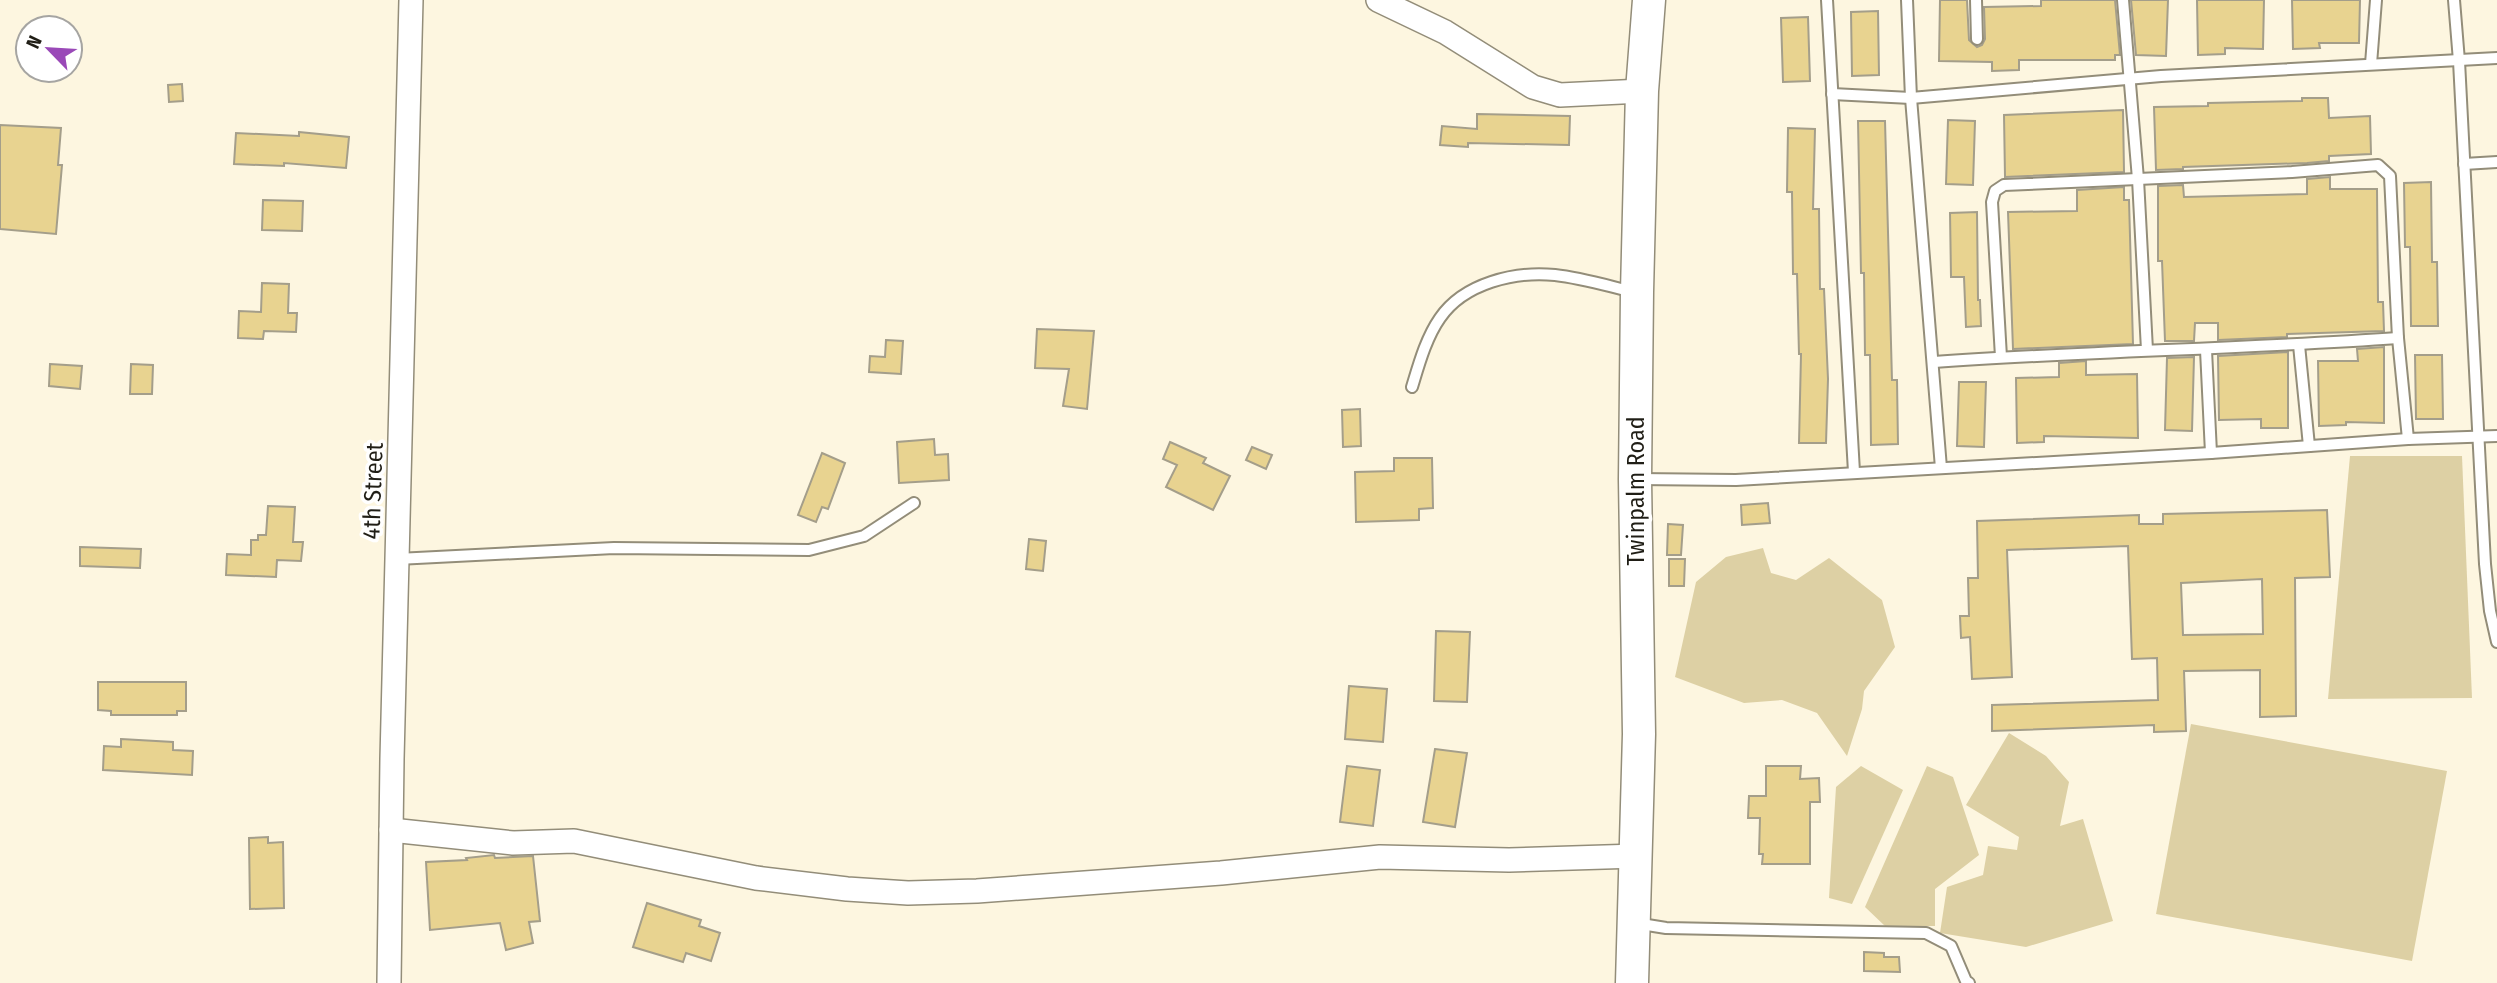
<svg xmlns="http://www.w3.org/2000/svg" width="2497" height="983" font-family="'Fira Sans Condensed',sans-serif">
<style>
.green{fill:#ddd0a4}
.building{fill:#e8d390;stroke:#a49e8a;stroke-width:2;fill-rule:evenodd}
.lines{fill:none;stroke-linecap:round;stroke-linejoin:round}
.lane-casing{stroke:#938d79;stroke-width:14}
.street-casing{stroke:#938d79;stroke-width:26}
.secondary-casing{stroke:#938d79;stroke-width:35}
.lane{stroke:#fff;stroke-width:10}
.street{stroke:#fff;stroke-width:23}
.secondary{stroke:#fff;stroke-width:32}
.labels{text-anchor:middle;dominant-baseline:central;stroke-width:7;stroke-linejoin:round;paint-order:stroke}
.street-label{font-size:24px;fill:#201e16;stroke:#fff}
</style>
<rect width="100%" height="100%" fill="#fdf6e0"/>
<g class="green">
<path d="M2350,456h112l10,242 -144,1z"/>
<path d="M1763,548l8,25 25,7 33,-22 53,42 13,47 -31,44 -2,18 -15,47 -30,-43 -35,-13 -38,3 -69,-26 21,-95 30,-25z"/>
<path d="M2191,724l256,47 -35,190 -256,-47z"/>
<path d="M2009,733l37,23 23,26 -9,44 23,-7 30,102 -87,26 -86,-14 7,-46 36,-12 5,-29 29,4 2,-13 -53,-32z"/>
<path d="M1861,766l42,24 -51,114 -23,-6 7,-111z"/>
<path d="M1927,766l26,11 26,78 -44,34v37h-50l-20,-19z"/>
</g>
<g class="building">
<path d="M1940,0h27l2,40 8,7 5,-2 3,-6 -1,-32 57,-1v-6h74l5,55h-5v5h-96v10l-27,1v-9l-53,-1z"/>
<path d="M2131,0h37l-2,56 -30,-1z"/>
<path d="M2197,0h67l-1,49 -38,-1v6l-27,1z"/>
<path d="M2292,0h68l-1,43h-40l1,5 -27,1z"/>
<path d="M1878,11l1,64 -27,1 -1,-64z"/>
<path d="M1808,17l2,64 -27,1 -2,-64z"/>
<path d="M182,84l1,17 -14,1 -1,-17z"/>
<path d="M2302,98h26l1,20 41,-2 1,38 -42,2v5l-22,2 -124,4v2l-27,1 -2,-63 54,-1v-3l94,-2z"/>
<path d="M2123,110l1,62 -119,5 -1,-62z"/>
<path d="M1477,114l93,2 -1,29 -101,-2v4l-28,-2 2,-19 35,3z"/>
<path d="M1948,120l27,1 -2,64 -27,-1z"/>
<path d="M1858,121h27l7,259h5l1,64 -27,1 -1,-90h-5l-1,-82h-3z"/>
<path d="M0,125l61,3 -3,37h4l-6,69 -56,-5z"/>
<path d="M1788,128l27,1 -2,80h6l1,80h4l4,90 -2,64h-27l2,-89h-2l-2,-80h-4l-1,-82h-5z"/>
<path d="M299,132l50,5 -3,31 -62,-5v3l-50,-2 2,-31 63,3z"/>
<path d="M2330,177v12h47l1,113h5l1,29 -97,3v3l-69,3v-17h-23l-1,18h-29l-3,-80h-4v-75l25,-1 1,12 123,-3v-15z"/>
<path d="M2431,182l1,80h5l1,64h-27l-1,-79h-5l-1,-64z"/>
<path d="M2124,187v13h5l4,144 -120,5 -5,-137 69,-1v-21z"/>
<path d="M263,200l40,1 -1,30 -40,-1z"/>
<path d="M1977,212l1,88h2l1,26 -15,1 -2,-50h-13l-1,-64z"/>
<path d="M262,283l27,1 -1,29h9l-1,19 -32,-1 -1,8 -25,-1 1,-27 22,1z"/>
<path d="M1037,329l57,2 -7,78 -24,-3 6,-37 -34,-1z"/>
<path d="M886,340l17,1 -2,33 -32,-2 1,-16 15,1z"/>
<path d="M2384,347v76l-38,-1v3l-27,1 -1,-65h40l-1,-12z"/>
<path d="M2288,352v76h-27v-9l-42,1 -1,-64z"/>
<path d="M2415,355h27l1,64h-27z"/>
<path d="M2194,357l-2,74 -27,-1 2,-72z"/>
<path d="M2086,361v14l51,-1 1,64 -94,-2v6l-27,1 -1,-65 43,-1v-14z"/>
<path d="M50,364l32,2 -2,23 -31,-3z"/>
<path d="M131,364l22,1 -1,29h-22z"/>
<path d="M1959,382h27l-2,65 -27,-1z"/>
<path d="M1360,409l1,37 -18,1 -1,-37z"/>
<path d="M934,439l1,16 13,-1 1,26 -50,3 -2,-41z"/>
<path d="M1170,442l36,16 -3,5 27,13 -17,34 -47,-23 11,-22 -14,-6z"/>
<path d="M1252,447l20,8 -6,14 -20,-9z"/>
<path d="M822,453l23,10 -17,46 -6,-2 -6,15 -18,-7z"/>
<path d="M1394,458h38l1,50 -14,1v11l-63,2 -1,-50 39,-1z"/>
<path d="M1768,503l2,20 -28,2 -1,-20z"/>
<path d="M268,506l27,1 -2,35h10l-2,19 -24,-1 -1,17 -50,-2 1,-21 24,1v-15h7v-5h8z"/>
<path d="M2327,510l3,67 -35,1 1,138 -36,1v-47l-76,1 2,60 -32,1v-7l-162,6v-26l166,-5 -1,-42 -25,1 -4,-113 -121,4 5,127 -40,2 -2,-42 -9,1 -1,-22h9l-1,-38h10l-1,-57 162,-6v9h24v-10zM2262,579l1,55 -80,1 -2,-52z"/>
<path d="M1668,524l15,1 -2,30h-14z"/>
<path d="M1029,539l17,2 -3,30 -17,-2z"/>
<path d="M80,547l61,2 -1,19 -60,-2z"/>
<path d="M1669,559h16l-1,27h-15z"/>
<path d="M1436,631l34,1 -3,70 -33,-1z"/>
<path d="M98,682h88v29h-9v4h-66v-4l-13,-1z"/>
<path d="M1349,686l38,3 -4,53 -38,-3z"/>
<path d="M121,739l52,3v8l20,1 -1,24 -89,-5 1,-24 17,1z"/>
<path d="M1435,749l32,4 -12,74 -32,-5z"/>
<path d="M1347,766l33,4 -7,56 -33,-4z"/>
<path d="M1766,766h35l-1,13 19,-1 1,24h-10v62h-48l1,-10h-4l1,-36h-12l1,-22h17z"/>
<path d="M268,837v6l15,-1 1,66 -34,1 -1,-71z"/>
<path d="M494,855l1,3 38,-2 7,65 -11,1 4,21 -27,7 -6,-27 -70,7 -4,-68 41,-2 -1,-2z"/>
<path d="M647,903l54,17 -2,6 21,7 -9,28 -25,-8 -3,9 -50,-15z"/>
<path d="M1864,952l20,1v4h15l1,15 -36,-1z"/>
</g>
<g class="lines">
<g class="lane-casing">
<g id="lane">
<path d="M1827,0l27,472"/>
<path d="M1907,0l4,98 30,370"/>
<path d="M1976,0l1,39"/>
<path d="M2123,0l15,179 9,171"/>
<path d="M2454,0l5,61 26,503 5,47 7,31"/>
<path d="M2371,64l5,-64"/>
<path d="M1832,94l79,4 250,-22 336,-18"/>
<path d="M2464,164l33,-2"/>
<path d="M2299,345l10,101"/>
<path d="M2206,350l5,103"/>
<path d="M2001,357l-9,-155 3,-11 9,-6 288,-13 86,-7 12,11 8,162 10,101"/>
<path d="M1934,362c155,-11 310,-13 464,-24"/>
<path d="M1412,387c7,-23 14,-49 28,-69 24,-35 75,-47 115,-43 27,3 53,11 79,17"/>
<path d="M1637,479l99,1 475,-27 197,-14 89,-3"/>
<path d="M397,559l217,-11 195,2 55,-14 50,-33"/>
<path d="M1635,923l31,5 260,5 25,13 15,35 3,2"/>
</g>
</g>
<g class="street-casing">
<g id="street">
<path d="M1378,0l67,32 88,55 27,8 82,-4"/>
<path d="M391,830l122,13 61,-2 182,37 91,11 61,4 69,-2 244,-18 159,-16 129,3 128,-4"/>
<path d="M389,983l3,-224 19,-759"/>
</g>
</g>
<g class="secondary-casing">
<path id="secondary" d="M1632,983l7,-249 -4,-255 2,-187 5,-201 7,-91"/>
</g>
<use href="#lane" class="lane"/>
<use href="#street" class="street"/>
<use href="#secondary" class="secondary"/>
</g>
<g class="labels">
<g class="street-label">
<text transform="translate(373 491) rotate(-88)">4th Street</text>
<text transform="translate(1636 491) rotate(-90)">Twinpalm Road</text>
</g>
</g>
<g transform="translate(49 49) rotate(295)"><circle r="33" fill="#ffffff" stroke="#a6a5a2" stroke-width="2"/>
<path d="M0-5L12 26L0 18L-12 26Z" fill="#9a49b8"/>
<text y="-10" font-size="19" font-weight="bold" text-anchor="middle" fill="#201e16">N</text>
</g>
</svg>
